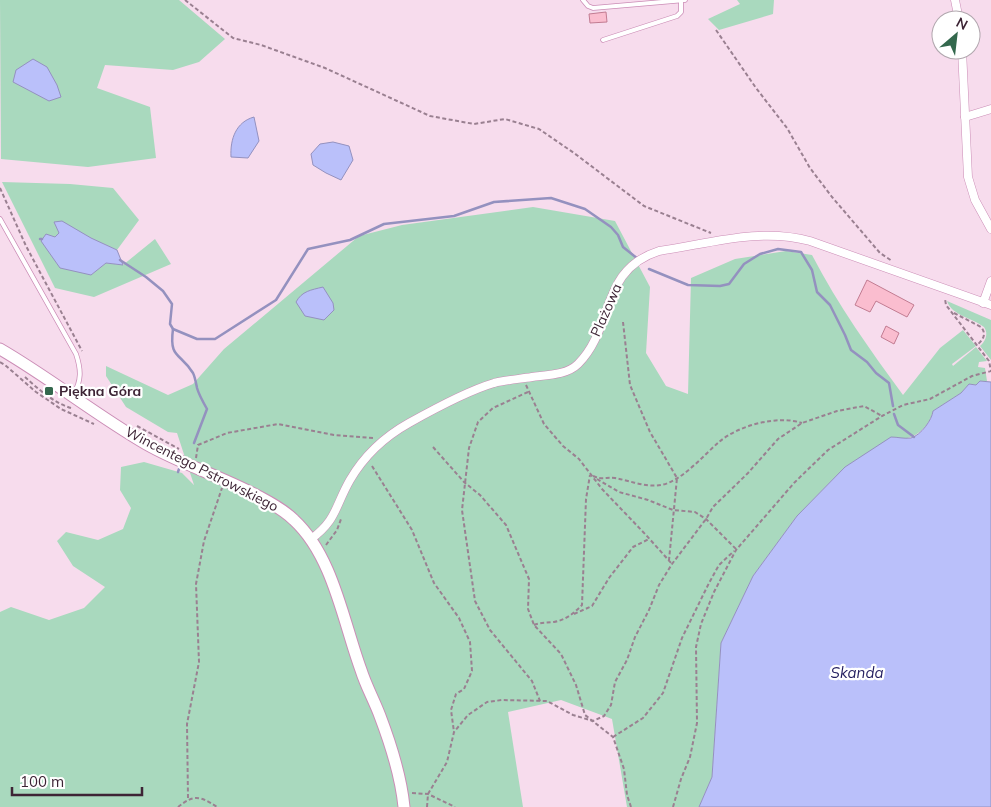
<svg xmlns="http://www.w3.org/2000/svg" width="991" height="807" font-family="Mulish,sans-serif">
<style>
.green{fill:#a9d9be}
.water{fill:#bac0fa;stroke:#9491bf}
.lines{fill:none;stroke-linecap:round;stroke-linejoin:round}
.stream{stroke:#9491bf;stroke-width:2.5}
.building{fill:#fabdcf;stroke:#c27c92}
.lane-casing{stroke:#cb8db6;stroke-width:5.5}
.street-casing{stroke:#cb8db6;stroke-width:9}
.secondary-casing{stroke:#cb8db6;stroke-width:13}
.path{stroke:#9a8091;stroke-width:2;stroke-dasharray:4 2.5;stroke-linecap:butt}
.lane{stroke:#fff;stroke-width:4}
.street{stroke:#fff;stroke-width:8}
.secondary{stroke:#fff;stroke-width:11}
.poi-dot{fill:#33684d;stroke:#fff;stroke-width:2}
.labels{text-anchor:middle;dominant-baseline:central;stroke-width:4.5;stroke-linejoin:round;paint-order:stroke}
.street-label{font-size:14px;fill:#3d2435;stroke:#fff}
.poi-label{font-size:14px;font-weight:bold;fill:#3d2435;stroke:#fff;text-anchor:start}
.water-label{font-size:15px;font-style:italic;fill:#221d5f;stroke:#fff}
</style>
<rect width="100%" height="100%" fill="#f7dced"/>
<g class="green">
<path d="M0,0h179l46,39 -26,23 -26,8 -68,-5 -8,23 53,19 6,51 -68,9 -87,-8z"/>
<path d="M737,0h37l-1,14 -54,16 -11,-11 32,-15z"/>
<path d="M2,182l68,2 43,4 26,32 -22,30 -63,-28 6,10 -5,5 36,38 15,-12 17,2 32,-26 16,25 -77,33 -39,-9z"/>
<path d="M533,207l82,14 35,66 -4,66 20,33 22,8 3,-116 44,-19 51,-8 26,4c26,50 58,95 91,140l37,-47 23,-18 13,16 -24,18 1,2 23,-19 11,14 -8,1 -1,5 7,1 2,13h-7l-4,4 -7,-1 -8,9 -28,18c-3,16 -22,33 -39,26l-49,30 -48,49 -44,60 -32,67 -9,134 -13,30h-72l-15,-88 -51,-19 -53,12 15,95h-523v-195l11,-5 38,13 35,-12 21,-21 -32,-21 -16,-25 9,-9 32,8 25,-11 8,-21 -11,-18 1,-23 23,-5 38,11 12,12 -17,-52 -9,-1 -42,-25 -20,-31v-10l62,29 25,-11 31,-35 135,-113 43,-11z"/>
<path d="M947,301l44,19v40l-11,-14c5,-4 9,-12 4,-19 -11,-9 -32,-11 -37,-26z"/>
</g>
<g class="water">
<path d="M33,59l14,8 10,18 4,12 -12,4 -36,-19 3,-12z"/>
<path d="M254,117l5,24 -11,17 -17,-1c-1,-18 5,-35 23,-40z"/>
<path d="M333,142l16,4 4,14 -12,20 -15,-7 -13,-8 -2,-11 9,-10z"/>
<path d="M62,221l29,17 26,12 6,15 -17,-2 -15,12 -31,-7 -19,-27 5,-7 9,3 4,-4 -5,-11z"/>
<path d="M323,287l10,16 1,7 -10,10 -19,-4 -9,-14c6,-11 15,-12 27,-15z"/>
<path d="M980,381l11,1v425h-292l13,-30 9,-134 32,-67 44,-60 48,-49 46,-30c7,0 13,2 20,1 10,-3 21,-18 22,-27l28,-18 8,-9 7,1z"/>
</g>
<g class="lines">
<g class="stream">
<path d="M40,239h2"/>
<path d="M120,260l26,17 17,14 9,13 -2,20 3,5 24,10h18l61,-39 32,-51 42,-9 34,-16 70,-8 40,-14 57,-4 34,11 26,18 7,8 5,12 15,12"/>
<path d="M649,269l39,16 32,1 9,-2 15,-20 16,-10 18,-5 23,3 11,18 5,22 13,13 15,30 6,15 16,12 9,11 13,10 4,23"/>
<path d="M173,329c-4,30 7,23 20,44 2,4 3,10 4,15 2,7 6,14 10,21l-13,34"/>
<path d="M894,414l4,11 16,12"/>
<path d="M178,472l1,-3"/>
</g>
</g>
<g class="building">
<path d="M606,12l1,10 -17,1 -1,-9z"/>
<path d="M867,280l47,25 -7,12 -31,-16 -6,11 -15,-7z"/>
<path d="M886,326l13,7 -5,11 -13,-7z"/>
</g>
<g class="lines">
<g class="lane-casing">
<g id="lane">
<path d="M583,0l5,6 5,2 92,-8"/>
<path d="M603,40l74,-24 4,-4v-12"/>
<path d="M0,219l76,135c5,15 6,27 -3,41"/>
</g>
</g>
<g class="street-casing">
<g id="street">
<path d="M955,0l4,20"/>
<path d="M962,50l6,127 7,23 16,29"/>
<path d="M965,117l26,-8"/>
<path d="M983,303l8,-22"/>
<path d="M311,539c26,-19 24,-33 39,-59 14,-24 34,-43 59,-57 25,-14 58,-32 85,-40 12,-3 26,-4 38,-6 15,-2 35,-2 46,-13 37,-37 21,-94 81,-113 49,-7 101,-24 151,-10l181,64"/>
</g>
</g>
<g class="secondary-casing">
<path id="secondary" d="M0,349c50,29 96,66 146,95 35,20 74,32 110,51 13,7 27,14 38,25 39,36 49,101 67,150 5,16 13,30 19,46 11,29 21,60 24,91"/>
</g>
<g class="path">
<path d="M185,0l48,38 28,7 64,23 105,48 44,8 31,-5 34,10 35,24 70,53 67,27"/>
<path d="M716,30l40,58 31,40 23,40 22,29 48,56 12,8"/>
<path d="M0,188l26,58 56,105"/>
<path d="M954,313l27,14c6,7 2,13 -4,18"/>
<path d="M623,322l7,63 20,47 27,46 -8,82"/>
<path d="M0,362l5,3 31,27 25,17 33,15"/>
<path d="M25,377c13,12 29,26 46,31"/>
<path d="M526,385l18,39 19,22 16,13 23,30 44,46 26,29"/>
<path d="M528,392l-35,16 -15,14 -9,26 -7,62 13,91 15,29 42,51 8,20"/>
<path d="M137,426l42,23"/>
<path d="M433,447l31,35 16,13 26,30 23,54 -1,30 6,16 27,29 15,31 9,30 28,22 11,32 3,26 4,12"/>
<path d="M196,458l2,-13 29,-12 51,-9 56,11 39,3"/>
<path d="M372,466l40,64 22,53 25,35 11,24 2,29 -8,18 -8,5 -5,16 3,22"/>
<path d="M593,476c9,4 13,1 22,2 17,3 36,12 53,5 18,-7 36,-28 51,-41 20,-17 59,-27 83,-19"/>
<path d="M597,479l22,13 29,8 25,10 22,2 11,7 30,30"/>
<path d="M326,545l11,-15 4,-11"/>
<path d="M574,614l18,-8 17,-28 24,-31 16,-8"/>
<path d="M534,625c7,-3 12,-2 20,-3 12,-2 20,-9 28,-17l4,-106 4,-24"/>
<path d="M613,737l30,-19 20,-25 19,-55 27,-55 10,-18 15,-14"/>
<path d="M412,793l16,1 27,13"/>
<path d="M188,798l-1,-74 12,-62 -3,-78 8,-43 18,-53"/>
<path d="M178,807c16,-13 22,-11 39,0"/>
<path d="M427,807l1,-13 19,-32 7,-30 14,-17 19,-13 15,-2 45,1 26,14 20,6 11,-5 7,-11 4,-23 12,-22 8,-23 14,-27 10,-25 13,-21 34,-45 7,-12 35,-34 30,-34 24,-16 35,-12 27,-5 18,10"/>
<path d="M673,807l8,-28 9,-22 7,-34 -1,-76 5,-23 13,-32 22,-42 58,-67 34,-33 54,-34 21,-11 27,-6 42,-23 19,-5 -2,-10 -43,-56 -1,-6"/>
</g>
<use href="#lane" class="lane"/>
<use href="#street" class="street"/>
<use href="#secondary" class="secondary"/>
</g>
<rect class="poi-dot" x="44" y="386" width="10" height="10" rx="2.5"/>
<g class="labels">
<g class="street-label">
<text transform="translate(606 310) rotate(-66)">Plażowa</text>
<text transform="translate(202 469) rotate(27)">Wincentego Pstrowskiego</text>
</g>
<g class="poi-label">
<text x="59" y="391">Piękna Góra</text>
</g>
<g class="water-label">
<text x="857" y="672">Skanda</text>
</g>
</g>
<g transform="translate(956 35) rotate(28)"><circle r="24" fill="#ffffff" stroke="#b1a7ae"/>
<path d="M0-4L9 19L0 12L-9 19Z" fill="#33684d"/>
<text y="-8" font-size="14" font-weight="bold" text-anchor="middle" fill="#3d2435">N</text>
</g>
<path d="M12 787v8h130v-8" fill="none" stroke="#3d2435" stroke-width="2.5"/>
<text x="20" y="787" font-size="15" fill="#3d2435" stroke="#ffffff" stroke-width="4" paint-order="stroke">100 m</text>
</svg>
